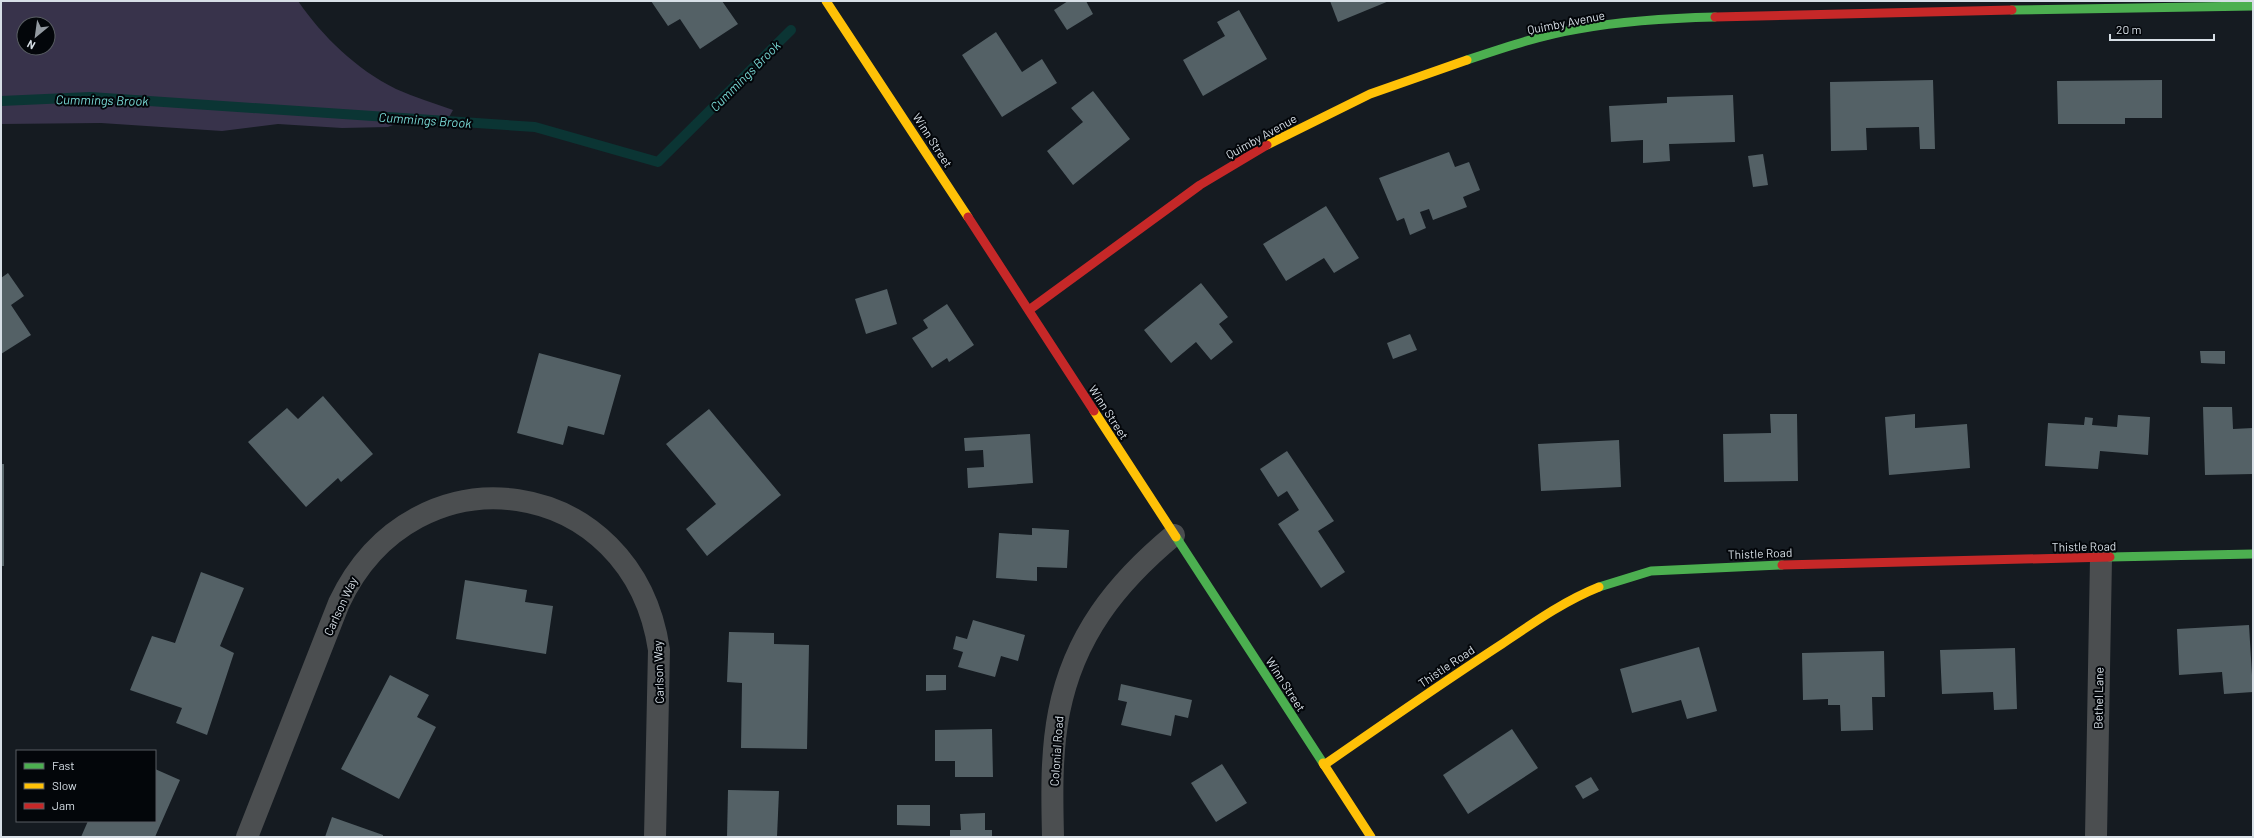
<svg xmlns="http://www.w3.org/2000/svg" width="2254" height="838" font-family="Barlow,sans-serif">
<style>
.green{fill:#38334b;fill-rule:evenodd}
.lines{fill:none;stroke-linecap:round;stroke-linejoin:round}
.stream{stroke:#0b3534;stroke-width:10}
.building{fill:#546166}
.street{stroke:#4b4e50;stroke-width:22}
.fast{stroke:#4caf50;stroke-width:9}
.slow{stroke:#ffc107;stroke-width:9}
.jam{stroke:#c62828;stroke-width:9}
.labels{text-anchor:middle;dominant-baseline:central;stroke-width:4;stroke-linejoin:round;paint-order:stroke}
.street-label{font-size:12px;fill:#d7dfe6;stroke:#03060a}
.water-label{font-size:13px;font-style:italic;fill:#77d5d1;stroke:#03060a}
</style>
<rect width="100%" height="100%" fill="#151b21"/>
<path class="green" d="M1,1h297c25,36 58,68 98,88 18,8 38,14 57,21l-9,16 -33,-8 -23,9 -46,1 -64,-4 -56,7 -121,-8 -100,1zM24,24h24v24h-24z"/>
<g class="lines">
<path class="stream" d="M1,101l89,-4 445,30 123,35 133,-132"/>
</g>
<g class="building">
<path d="M651,1h71l16,23 -38,25 -20,-30 -12,7z"/>
<path d="M1068,1h18l7,13 -26,16 -13,-20z"/>
<path d="M1330,1h59l-51,21z"/>
<path d="M1239,10l28,49 -64,37 -20,-36 42,-24 -8,-14z"/>
<path d="M996,32l26,40 20,-13 15,24 -55,34 -40,-62z"/>
<path d="M1933,80l2,69h-15l-1,-22 -53,1 1,22 -36,1 -1,-69z"/>
<path d="M2162,80v38h-37v6h-67l-1,-43z"/>
<path d="M1093,91l37,48 -57,46 -26,-34 36,-29 -12,-14z"/>
<path d="M1733,95l2,47 -66,2 1,17 -27,2v-23l-32,2 -2,-36 58,-3v-6z"/>
<path d="M1449,152l6,15 14,-5 11,28 -17,7 4,10 -34,13 -4,-11 -9,3 6,16 -16,7 -6,-17 -7,3 -18,-43z"/>
<path d="M1763,154l5,31 -15,2 -5,-31z"/>
<path d="M1326,206l33,52 -25,15 -10,-15 -38,23 -23,-37z"/>
<path d="M8,273l16,23 -13,9 20,30 -30,19v-76z"/>
<path d="M1201,283l27,34 -9,7 14,18 -22,18 -15,-18 -25,21 -27,-33z"/>
<path d="M887,289l10,35 -31,10 -11,-35z"/>
<path d="M947,304l27,41 -25,17 -2,-4 -15,10 -20,-30 16,-10 -5,-8z"/>
<path d="M1410,334l7,16 -24,9 -6,-16z"/>
<path d="M2200,351h25v13l-24,-1z"/>
<path d="M539,353l82,22 -17,60 -36,-9 -5,19 -46,-12z"/>
<path d="M323,396l50,58 -32,28 -3,-4 -32,29 -58,-65 39,-34 11,11z"/>
<path d="M2203,407h29l1,22 20,-1v46l-48,1z"/>
<path d="M709,409l72,86 -74,61 -21,-27 30,-25 -50,-60z"/>
<path d="M1770,414h27l1,67 -74,1 -1,-48 48,-1z"/>
<path d="M1915,414v14l52,-4 3,44 -81,7 -4,-58z"/>
<path d="M2118,415l32,2 -2,38 -48,-4 -2,18 -53,-3 3,-43 36,2 1,-8 8,1 -1,7 25,2z"/>
<path d="M1030,434l3,49 -65,5 -1,-20 17,-1 -1,-17 -18,1 -1,-13z"/>
<path d="M1619,440l2,47 -80,4 -3,-47z"/>
<path d="M1287,451l47,70 -16,10 27,41 -24,16 -43,-64 21,-14 -12,-19 -9,6 -18,-28z"/>
<rect x="1" y="464" width="3" height="102"/>
<path d="M1032,528l37,2 -2,38 -30,-1v14l-41,-3 3,-45 33,2z"/>
<path d="M201,572l43,16 -24,58 14,7 -27,82 -31,-12 6,-15 -52,-18 22,-54 23,7z"/>
<path d="M465,580l62,10 -2,12 28,4 -7,48 -90,-15z"/>
<path d="M973,620l52,15 -7,26 -17,-5 -6,21 -37,-10 5,-15 -10,-3 3,-13 11,3z"/>
<path d="M2249,625l4,67 -29,2 -2,-22 -43,3 -2,-46z"/>
<path d="M729,632l45,1v11l35,1 -2,104 -66,-1 1,-65 -15,-1z"/>
<path d="M1699,647l18,64 -30,8 -6,-19 -49,13 -12,-44z"/>
<path d="M2015,648l2,61 -23,1 -1,-18 -51,2 -2,-44z"/>
<path d="M1884,651l1,46h-13l1,33 -32,1 -1,-26h-12v-6l-25,1 -1,-47z"/>
<path d="M390,675l39,20 -12,22 19,10 -37,72 -58,-30z"/>
<path d="M926,675h20v15l-20,1z"/>
<path d="M1121,684l71,16 -4,18 -13,-3 -4,21 -50,-11 6,-23 -9,-2z"/>
<path d="M992,729l1,48h-38v-16h-20v-31z"/>
<path d="M1512,729l26,39 -70,46 -25,-39z"/>
<path d="M1222,764l25,39 -31,19 -25,-39z"/>
<path d="M155,769l25,11 -25,57h-74l7,-16h67z"/>
<path d="M1591,777l8,13 -16,9 -8,-13z"/>
<path d="M728,790l51,1 -2,46h-50z"/>
<path d="M897,805h33v21l-33,-1z"/>
<path d="M985,813v17h7v7h-42v-7h11l-1,-16z"/>
<path d="M332,817l51,18v2h-58z"/>
</g>
<g class="lines">
<g class="street">
<path d="M247,837l92,-234c76,-161 294,-129 320,47l-4,187"/>
<path d="M1053,837c-1,-41 -2,-84 6,-125 15,-76 57,-129 115,-177"/>
<path d="M2096,837l5,-279"/>
</g>
<g class="fast">
<path d="M2012,10l241,-4"/>
<path d="M1467,60c36,-12 74,-25 111,-31 45,-8 91,-11 137,-12"/>
<path d="M1176,537l147,226"/>
<path d="M2110,557l143,-3"/>
<path d="M1599,587l52,-16 131,-6"/>
</g>
<g class="slow">
<path d="M826,1l142,216"/>
<path d="M1267,145l103,-51 97,-34"/>
<path d="M1094,411l82,126"/>
<path d="M1323,763l48,74"/>
<path d="M1324,765c59,-41 118,-82 178,-121 31,-21 62,-43 97,-57"/>
</g>
<g class="jam">
<path d="M1715,17l297,-7"/>
<path d="M968,217l126,194"/>
<path d="M1029,310l171,-125 67,-40"/>
<path d="M1782,565l328,-8"/>
</g>
</g>
<g class="labels">
<g class="street-label">
<text transform="translate(1566 22) rotate(-11)">Quimby Avenue</text>
<text transform="translate(1261 136) rotate(-29)">Quimby Avenue</text>
<text transform="translate(933 140) rotate(57)">Winn Street</text>
<text transform="translate(1109 412) rotate(57)">Winn Street</text>
<text transform="translate(2084 546) rotate(-1)">Thistle Road</text>
<text transform="translate(1760 553) rotate(-2)">Thistle Road</text>
<text transform="translate(340 606) rotate(-65)">Carlson Way</text>
<text transform="translate(1446 666) rotate(-34)">Thistle Road</text>
<text transform="translate(658 672) rotate(-92)">Carlson Way</text>
<text transform="translate(1286 684) rotate(57)">Winn Street</text>
<text transform="translate(2098 698) rotate(-89)">Bethel Lane</text>
<text transform="translate(1056 751) rotate(-86)">Colonial Road</text>
</g>
<g class="water-label">
<text transform="translate(745 76) rotate(-45)">Cummings Brook</text>
<text transform="translate(102 100) rotate(1)">Cummings Brook</text>
<text transform="translate(425 120) rotate(4)">Cummings Brook</text>
</g>
</g>
<rect width="2254" height="838" fill="none" stroke="#d7dfe6" stroke-width="4"/>
<rect x="16" y="750" width="140" height="72" fill="#03060a" stroke="#585d62"/>
<rect x="24" y="763" width="20" height="6" fill="#4caf50" stroke="#585d62"/>
<text x="52" y="770" font-size="12" fill="#d7dfe6">Fast</text>
<rect x="24" y="783" width="20" height="6" fill="#ffc107" stroke="#585d62"/>
<text x="52" y="790" font-size="12" fill="#d7dfe6">Slow</text>
<rect x="24" y="803" width="20" height="6" fill="#c62828" stroke="#585d62"/>
<text x="52" y="810" font-size="12" fill="#d7dfe6">Jam</text>
<g transform="translate(36 36) rotate(209)"><circle r="19" fill="#03060a" stroke="#585d62"/>
<path d="M0-3L7 15L0 10L-7 15Z" fill="#939aa1"/>
<text y="-6" font-size="11" font-weight="bold" text-anchor="middle" fill="#d7dfe6">N</text>
</g>
<path d="M2110 34v6h104v-6" fill="none" stroke="#d7dfe6" stroke-width="2"/>
<text x="2116" y="34" font-size="12" fill="#d7dfe6" stroke="#03060a" stroke-width="3" paint-order="stroke">20 m</text>
</svg>
